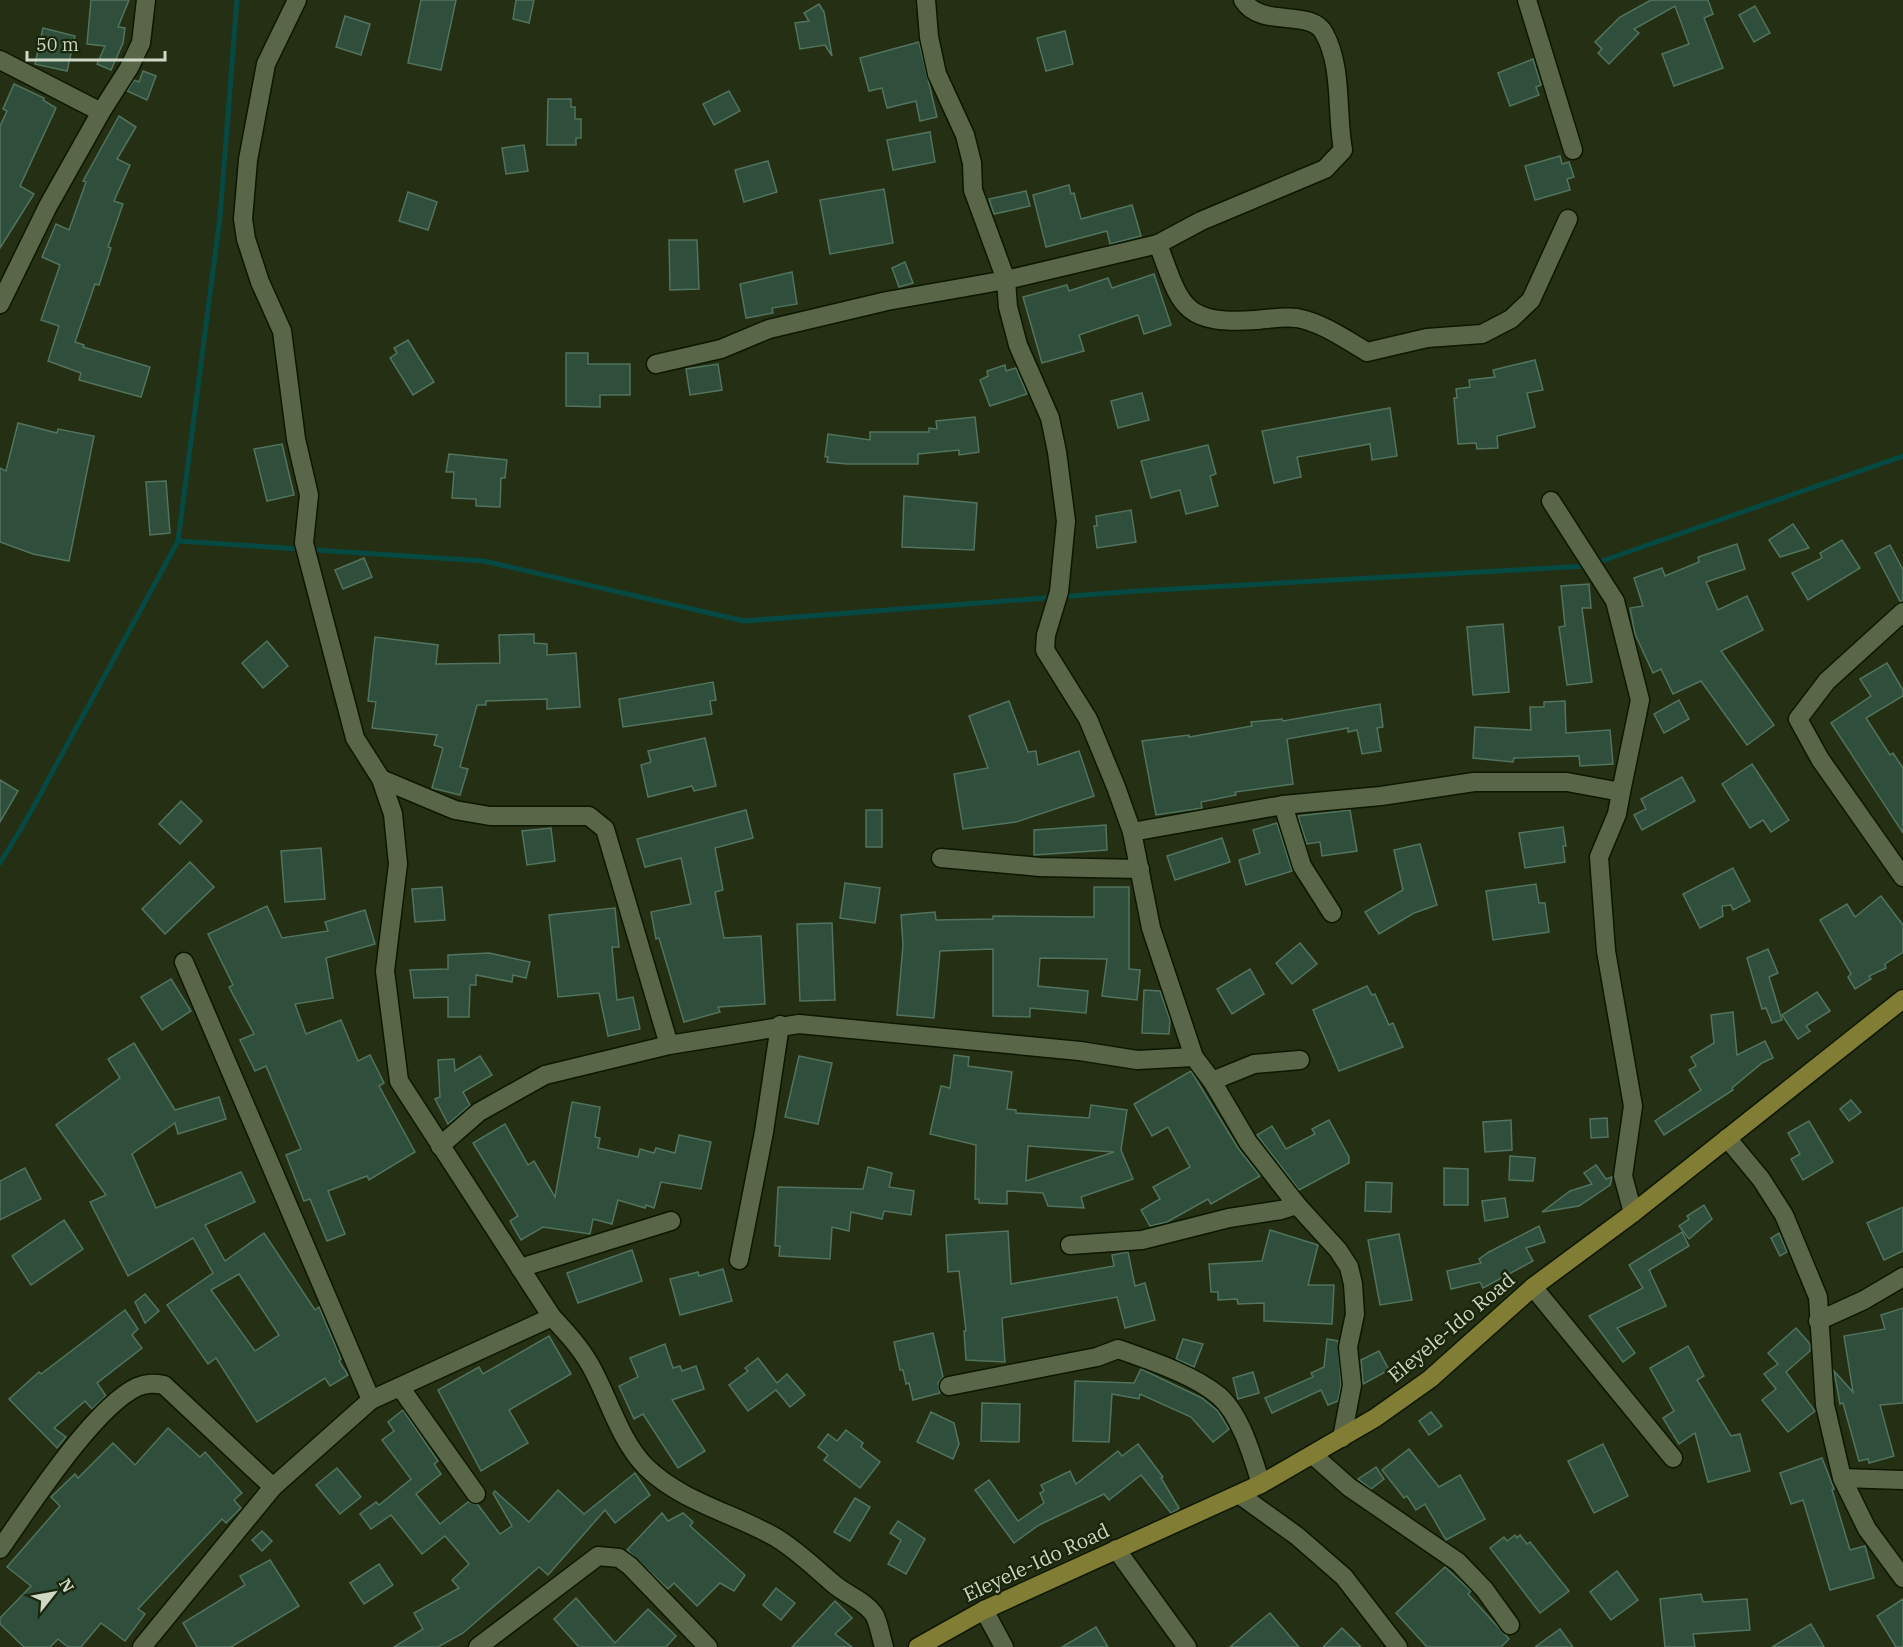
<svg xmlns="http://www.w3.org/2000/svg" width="1903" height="1647" font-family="'IBM Plex Serif',serif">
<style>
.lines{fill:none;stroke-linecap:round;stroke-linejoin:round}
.stream{stroke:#064943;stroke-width:5}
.building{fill:#2f4e3b;stroke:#52735e;stroke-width:1.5;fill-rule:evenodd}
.minor-casing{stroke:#0d1700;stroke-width:21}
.major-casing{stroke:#0d1700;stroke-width:21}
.minor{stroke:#596748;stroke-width:18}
.major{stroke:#817d35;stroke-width:18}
.labels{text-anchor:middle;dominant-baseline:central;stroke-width:5;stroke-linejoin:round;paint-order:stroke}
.street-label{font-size:20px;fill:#cfd7c6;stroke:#1a260a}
</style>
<rect width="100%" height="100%" fill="#242f14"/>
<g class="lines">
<g class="stream">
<path d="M178,541l306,20 260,60 393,-30 450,-25"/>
<path d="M1596,563l307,-107"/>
<path d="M0,863l24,-39 154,-283 42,-324 17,-217"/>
</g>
</g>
<g class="building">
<path d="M91,0h38l-11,27 7,1 -2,15 -12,27 -14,-6 8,-18 -18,-2z"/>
<path d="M421,0h35l-15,70 -33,-7z"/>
<path d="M516,0h18l-5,23 -16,-4z"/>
<path d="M1651,0h57l5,14 -9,4 19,50 -49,18 -12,-32 27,-10 -14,-38 -41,23 5,4 -30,31 -11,-11 4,-4 -7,-7 25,-25z"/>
<path d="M819,4l5,8 8,44 -7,-11 -25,4 -5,-26 14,-2 -5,-8z"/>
<path d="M1755,6l15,27 -16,9 -15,-27z"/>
<path d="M345,16l25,8 -9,31 -25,-8z"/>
<path d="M43,28l32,8 -8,35 -32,-7z"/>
<path d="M1065,31l8,33 -27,7 -9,-33z"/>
<path d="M919,42l18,75 -17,4 -4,-20 -29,7 -5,-20 -13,3 -9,-33z"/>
<path d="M1533,59l8,26 -5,2 3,8 -29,11 -12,-33z"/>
<path d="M143,71l13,5 -9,24 -20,-9 7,-11 5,2z"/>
<path d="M14,84l30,14 -1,2 13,8 -36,78 14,8 -34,54v-122l7,-15 -4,-2z"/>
<path d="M729,91l11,20 -26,14 -11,-21z"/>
<path d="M548,99h23v8h4v12h6v19h-5v7h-29z"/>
<path d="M119,116l17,11 -19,32 13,6 -16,36 9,3 -15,43 3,1 -12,37 -4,-1 -20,58 9,3 -1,2 67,20 -9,30 -62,-17 2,-7 -33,-12 11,-35 -18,-6 19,-55 -18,-8 14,-33 13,6 17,-48 -3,-1z"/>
<path d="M930,132l5,30 -42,8 -6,-30z"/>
<path d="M524,145l4,26 -22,3 -4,-26z"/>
<path d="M1560,156l2,8 7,-2 5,15 -7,2 3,11 -35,10 -10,-34z"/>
<path d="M768,161l9,31 -33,10 -9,-32z"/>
<path d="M1069,185l2,9 3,-1 7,26 51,-14 9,31 -31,8 -3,-13 -61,16 -13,-52z"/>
<path d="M884,189l9,54 -63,11 -10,-54z"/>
<path d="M1026,191l4,15 -36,8 -5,-15z"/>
<path d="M408,192l29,10 -9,28 -29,-9z"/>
<path d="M669,240h28l2,49 -29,1z"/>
<path d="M905,262l8,21 -14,4 -7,-19z"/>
<path d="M792,272l5,32 -25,4 1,5 -27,5 -6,-34z"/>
<path d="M1154,274l17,51 -27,9 -6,-19 -59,20 5,16 -42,12 -19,-66 44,-12 2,6 39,-13 4,10z"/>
<path d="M408,340l26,42 -21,13 -23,-37 7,-5 -3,-5z"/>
<path d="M566,353h22v11h42v31h-30v12l-34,-1z"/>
<path d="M1535,360l8,30 -16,3 8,34 -38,9 1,12 -21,1 -1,-6 -18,1 -4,-46h3l-1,-9 14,-2 -1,-7 26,-3 -2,-7z"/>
<path d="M718,364l4,26 -32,5 -4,-26z"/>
<path d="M1005,365l1,6 10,-3 11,26 -37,12 -10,-26 8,-4 -1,-5z"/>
<path d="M1142,393l7,27 -31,8 -7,-27z"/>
<path d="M1390,408l7,48 -25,4 -2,-16 -73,13 4,20 -27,6 -12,-52z"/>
<path d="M975,417l4,35 -20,3v-5l-41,4v10h-71l-20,-2 1,-5h-3l3,-23 42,6v-8h59v-4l8,1 -1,-8z"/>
<path d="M18,423l39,10 1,-4 36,7 -25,125 -36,-7 -33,-12v-74l6,3z"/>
<path d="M282,444l12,51 -27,6 -13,-52z"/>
<path d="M1208,445l8,29 -6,2 8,30 -32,8 -6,-24 -29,8 -10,-37z"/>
<path d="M449,454l58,6 -2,18h-4l-1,29 -24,-1v-7l-24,-1 2,-26h-8z"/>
<path d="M166,481l4,52 -20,2 -4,-53z"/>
<path d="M904,496l73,7 -3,47 -72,-3z"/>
<path d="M1131,510l5,32 -39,6 -3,-22h3l-1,-10z"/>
<path d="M1793,524l16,24 -29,9 -11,-17z"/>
<path d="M1842,540l18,28 -52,32 -16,-27 30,-15 -2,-5z"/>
<path d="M1737,544l8,25 -39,13 12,28 29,-14 16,34 -42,21 53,74 -27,20 -46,-64 -28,13 -12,-25 -8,4 -18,-39 -5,-26 13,-2 -9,-28 28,-10 3,8 34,-14 -1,-5z"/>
<path d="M1890,545l13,25v31h-3l-25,-48z"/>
<path d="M364,558l8,19 -29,12 -8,-19z"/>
<path d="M1589,584l2,24h-9l10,74 -25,3 -8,-58 6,-1 -4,-40z"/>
<path d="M1503,624l6,68 -36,3 -6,-68z"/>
<path d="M534,634v9l13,1v11l29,-2 4,54 -33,2v-10l-61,2v4h-9l-17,62 8,2 -8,26 -28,-7 11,-40 -9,-3 3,-10 -65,-7 4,-26 -8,-1 7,-64 63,8 -2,19 64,-1 -1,-28z"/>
<path d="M267,641l21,25 -25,22 -21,-25z"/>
<path d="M1887,663l16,27v6l-37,22 24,37 3,-2 10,15v65l-72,-110 40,-27 -11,-17z"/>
<path d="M713,682l3,18 -6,1 2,13 -89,13 -4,-28z"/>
<path d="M1679,700l10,19 -25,14 -10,-19z"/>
<path d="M1009,701l19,51 8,-1 2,14 41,-14 15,45 -78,26 -53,7 -9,-55 34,-6 -19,-52z"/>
<path d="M1565,701l1,32 44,-3 3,34 -33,2 -1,-10 -65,2 -1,4 -40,-4 2,-31 56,3 -1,-23h14v-5z"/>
<path d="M1380,704l3,23 -6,1 4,23 -19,3 -5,-24 -9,2v-4l-61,11 6,45 -58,8 1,3 -35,7 1,6 -46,7 -14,-74 47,-6v2l63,-11 -1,-4 31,-3 1,2z"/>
<path d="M705,738l11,48 -22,5 -2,-5 -44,11 -7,-32 10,-3 -3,-11z"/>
<path d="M1752,764l37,56 -18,12 -8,-12 -13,8 -28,-44z"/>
<path d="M1682,777l13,24 -53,29 -8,-15 12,-6 -5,-10z"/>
<path d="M0,780l18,11 -18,31z"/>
<path d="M181,801l21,20 -22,23 -21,-20z"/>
<path d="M746,810l7,28 -38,10 8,42 -8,2 9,46 37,-2 4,68 -47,3 2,5 -36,10 -25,-84 -3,1 -5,-27 40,-8 -10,-46 -36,9 -8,-28z"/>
<rect x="866" y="810" width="16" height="37"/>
<path d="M1350,810l7,41 -35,5 -2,-14 -13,2 -9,-28z"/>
<path d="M1277,823l15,48 -46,14 -7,-25 21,-7 -7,-23z"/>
<path d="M1106,825l1,25 -73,5v-25z"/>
<path d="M1563,827l3,19h-3l2,16 -40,6 -6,-35z"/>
<path d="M551,828l4,33 -28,4 -5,-34z"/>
<path d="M1222,838l8,24 -55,18 -8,-24z"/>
<path d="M1420,844l17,61 -23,8 -35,21 -14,-22 38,-22 -9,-40z"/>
<path d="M321,848l4,51 -40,3 -4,-51z"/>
<path d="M190,862l24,25 -49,47 -23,-25z"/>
<path d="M1733,868l17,33 -17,9 -2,-5 -9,1 1,10 -23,12 -17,-34z"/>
<path d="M845,883l35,5 -5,35 -35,-5z"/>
<path d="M1536,884l3,19h6l4,29 -56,8 -7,-49z"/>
<path d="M442,887l3,33 -30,2 -3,-33z"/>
<path d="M1094,887h35v82l11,1 -3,30 -35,-4 5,-37 -67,-1 -2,28 50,5 -2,22 -56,-5v9l-37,-1v-67l-53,2 -6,67 -37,-3 6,-70 -2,-30 34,-3 1,8 57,-1v-3l101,1z"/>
<path d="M1881,896l22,29v27l-18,12 1,4 -17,8 2,3 -16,10 -7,-12 3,-3 -31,-54 27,-16 8,13z"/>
<path d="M267,906l15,32 46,-7 -3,-9 40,-12 10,34 -49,14 7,40 -38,6 11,30 35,-14 17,41 12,-6 14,28 -5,3 36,66 -46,28 -2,-4 -39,15 17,43 -18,7 -17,-42 -6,2 -18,-46 15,-6 -35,-83 -11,5 -15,-31 14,-6 -25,-47 4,-2 -25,-51z"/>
<path d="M615,908l4,39h-7l5,53 16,-3 7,32 -32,7 -9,-43 -41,4 -9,-82z"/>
<path d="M832,923l3,77 -35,1 -3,-77z"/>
<path d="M1300,943l17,21 -25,20 -16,-21z"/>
<path d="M1768,949l10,24 -9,4 13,43 -10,3 -6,-15 -4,1 -15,-51z"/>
<path d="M489,953l41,9 -4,16 -13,-3 -1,7 -36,-7v10h-6l-1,32h-21v-20l-34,1 -4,-28 38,-1v-14z"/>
<path d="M1250,969l14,25 -32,20 -15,-25z"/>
<path d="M171,979l20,32 -29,19 -21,-33z"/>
<path d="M1367,986l5,9 3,-1 14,31 4,-2 10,24 -64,24 -26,-61z"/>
<path d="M1144,990l16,1 10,29 -1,14 -27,-1z"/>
<path d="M1817,992l13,19 -24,15 4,5 -12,8 -16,-24z"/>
<path d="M1733,1012l4,43 28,-14 8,17 -11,5 -30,25 1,2 -69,45 -9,-14 46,-31 -12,-20 7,-4 -5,-9 23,-14 -3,-28z"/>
<path d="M134,1043l41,67 44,-13 7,22 -48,15 -3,-11 -43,31 24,54 85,-36 14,30 -50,23 20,36 39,-28 51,77 4,-3 22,52 -2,2 9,14 -18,11 -5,-8 -68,44 -41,-64 -8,6 -41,-59 46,-32 -20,-35 -65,38 -38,-74 16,-7 -50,-70 64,-47 -12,-19zM239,1274l40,61 -24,16 -44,-61z"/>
<path d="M954,1055l15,2 -1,9 44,6 -5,37 9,1v3l73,5 2,-13 36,5 -6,40 12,29 -52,18 3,11 -36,-2 -5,-13 -36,-2v13l-28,-1v-4h-4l1,-54 -46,-11 11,-48 9,2zM1028,1146l86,6 -88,29z"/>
<path d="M480,1056l12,19 -29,17 7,13 -22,19 -13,-25 5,-2 -2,-37 16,-1 1,12z"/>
<path d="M799,1056l33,7 -14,61 -33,-7z"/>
<path d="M1191,1071l47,77 22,28 -49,28 -3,-5 -41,23 -17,4 -9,-16 19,-11 -7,-12 37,-20 -22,-40 -16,9 -18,-32z"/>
<path d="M1851,1100l10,12 -12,9 -9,-12z"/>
<path d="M572,1102l28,5 -5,30 5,1 -2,10 40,9 2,-8 14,4 2,-5 19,5 4,-18 32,7 -10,47 -40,-7 -7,26 -8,-3 -1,3 -27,-8 -6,24 -19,-5 -3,15 -47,-7 -22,13 -11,-19 8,-5 -45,-73 32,-19 23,41 6,-4 21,36z"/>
<path d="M1607,1118l1,19 -17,1 -1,-19z"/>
<path d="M1329,1120l20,37v6l-50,27 -42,-55 15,-9 14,23 29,-15 -3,-5z"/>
<path d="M1511,1120l1,30 -27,2 -2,-30z"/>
<path d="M1809,1121l24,41 -30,18 -12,-21 9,-5 -12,-21z"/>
<path d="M1510,1156l25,2 -2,23 -24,-1z"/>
<path d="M1596,1165l10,14 6,-2 -2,8 -31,21 -37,6 28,-21 22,-7 -8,-11z"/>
<path d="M868,1167l24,6 -3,14 25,4 -3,24 -27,-4 -2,8 -31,-7 -2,19 -17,-4 -2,32 -51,-3 1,-10h-5l3,-59 85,2z"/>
<path d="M25,1168l16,31 -41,21v-39z"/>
<path d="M1444,1168l24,1v36h-24z"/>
<path d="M1366,1182l26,1 -1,29 -26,-1z"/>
<path d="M1505,1198l3,19 -23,4 -3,-20z"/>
<path d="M1704,1205l8,14 -23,20 -10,-13 10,-7 -2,-3z"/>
<path d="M1903,1207v44l-19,9 -17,-37z"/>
<path d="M64,1220l19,29 -52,36 -19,-29z"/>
<path d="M1539,1226l6,16 -19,6 7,13 -50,27 -3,-6 -29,7 -4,-18 34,-8 -2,-4 10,-7z"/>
<path d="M1270,1230l48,15 -10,40h26l-2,39 -68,-3v-18l-26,1 -1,-5 -19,1v-8h-7l-2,-28 53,-3z"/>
<path d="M1008,1231l3,53 103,-18 -2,-11 16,-3 7,34 10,-3 10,37 -30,8 -8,-31 -115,21 3,44 -39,-2 -2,-29h2l-7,-60 -11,1 -2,-37z"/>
<path d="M1682,1232l7,14 -40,24 17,36 -49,22 18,25 -12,9 -34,-46 54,-28 -14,-23z"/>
<path d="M1779,1233l8,19 -7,4 -9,-18z"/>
<path d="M1399,1234l13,66 -32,5 -12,-65z"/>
<path d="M632,1250l10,31 -64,22 -11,-30z"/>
<path d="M723,1269l9,32 -52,14 -10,-36 28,-7 1,4z"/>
<path d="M145,1294l14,17 -14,12 -10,-21z"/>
<path d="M1903,1308v95l-23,2 14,51 -25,7 -1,-4 -9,2 -16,-58 -3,1 -6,-33 19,21 -9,-56 41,-7 -4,-14z"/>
<path d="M125,1310l13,19 -6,6 10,13 -45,35 9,13 -14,13 -7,-8 -31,27 12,9 -9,11 -48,-49 30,-27 2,2z"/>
<path d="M1796,1328l14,16v7l-24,21 29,39 -27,21 -26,-32 14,-11 -12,-15 14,-10 -10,-11z"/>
<path d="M933,1333l10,44 -5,6 2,10 -27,7 -4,-17 -3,1 -3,-14h-3l-6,-28z"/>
<path d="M549,1336l22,38 -62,36 19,33 -47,28 -43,-81 41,-23 4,7z"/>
<path d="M1183,1339l20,5 -9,23 -18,-8z"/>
<path d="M1327,1339l11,2 3,44 -3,16 -10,4 -7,-15 -49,23 -7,-15 48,-21 -2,-4 13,-6z"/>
<path d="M665,1344l8,24 7,-2 2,5 14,-5 8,23 -32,11 33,51 -27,17 -35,-54 -9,5 -15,-33 19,-9 -8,-19z"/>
<path d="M1688,1346l16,30 -7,4 34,56 9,-2 10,37 -42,11 -13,-49 -16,11 -16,-26 11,-7 -24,-43z"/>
<path d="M1379,1351l10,19 -26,14 -2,-24z"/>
<path d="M758,1358l19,25 10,-9 18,21 -15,12 -14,-17 -28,21 -19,-26 19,-14 -3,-3z"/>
<path d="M1141,1369l61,29 16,13 11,18 -16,13 -22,-25 -51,-23 -1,5 -27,-5 -3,48 -36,-1 2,-60 59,2z"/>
<path d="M1253,1372l6,21 -21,6 -5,-21z"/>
<path d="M982,1403l38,1 -1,38 -38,-1z"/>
<path d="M403,1410l35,51 -4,3 7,10 -25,20 24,30 28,-22 10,3 22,29 12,-8 -19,-33 2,-2 34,31 29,-32 26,24 51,-41 15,22 -35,28 -10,-13 -57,65 -9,-8 -76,66 -25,14h-44l29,-18 -9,-16 45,-25 -7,-8 17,-16 -24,-28 -23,18 -31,-39 -20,14 -11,-15 16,-12 3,3 32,-26 -29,-39 12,-9 -6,-9z"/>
<path d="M931,1412l23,11 5,21 -6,15 -36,-17z"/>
<path d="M1431,1412l11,14 -13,9 -10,-14z"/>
<path d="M168,1428l32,29 5,-5 37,41 -8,7 7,8 -15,15 -4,-4 -84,90 7,5 -20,27 -24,-18 -20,24h-13l-10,-8 -8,8h-26l-24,-23v-6l31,-32 -24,-19 53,-61 -9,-9 24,-23 3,4 35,-35 22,22z"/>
<path d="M846,1430l17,13 -2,4 19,15 -20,26 -36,-28 4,-5 -10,-8 10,-13 9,7z"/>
<path d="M1138,1444l25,33 -2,1 18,30 -2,2 -6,3 -30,-38 -32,25 -5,-6 -65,31 -25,18 -39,-53 14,-10 29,41 26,-18 -4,-10 4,-2 -3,-6 29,-14 6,13 42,-33 4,5z"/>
<path d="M1603,1444l25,52 -34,17 -26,-52z"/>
<path d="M1409,1449l30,38 21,-12 25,44 -39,21 -21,-36 -9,6 -9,-14 -3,2 -22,-28z"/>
<path d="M1822,1458l12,31 -2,1 18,60 15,-4 9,32 -44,12 -27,-90 -12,4 -11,-31z"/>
<path d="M1376,1467l8,12 -13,10 -13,-10z"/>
<path d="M337,1468l24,29 -21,17 -24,-29z"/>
<path d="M855,1498l15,9 -20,34 -16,-9z"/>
<path d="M662,1513l6,8 15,-8 10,9 -3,4 55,49 -11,16 -14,-8 -23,23 -23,-23 -6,6 -41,-39z"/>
<path d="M898,1521l27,18 -19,35 -18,-10 13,-24 -11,-7z"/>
<path d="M262,1531l10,10 -10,10 -10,-11z"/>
<path d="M1515,1535l2,3 3,-3 7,9 3,-2 39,49 -29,22 -50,-65 14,-11 3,4z"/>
<path d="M270,1560l29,46 -68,41h-34l-14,-24 62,-38 -5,-9z"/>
<path d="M379,1564l14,21 -29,19 -14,-21z"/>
<path d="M1445,1567l26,24 -3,3 41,45 -8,8h-74l-31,-34z"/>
<path d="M1617,1571l21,29 -27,20 -21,-28z"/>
<path d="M776,1588l19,15 -14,17 -18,-15z"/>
<path d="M1701,1594l2,8 44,-3 3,31 -57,4 2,13h-30l-5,-48z"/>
<path d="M576,1598l39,45 33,-34 28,27 -10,11h-87l-25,-28z"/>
<path d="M1903,1599v48h-7l-19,-31z"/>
<path d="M835,1601l17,17 -17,16 17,13h-60z"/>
<path d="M1270,1613l29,34h-69l28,-24z"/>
<path d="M1811,1624l13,23h-52z"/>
<path d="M1096,1627l12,20h-46z"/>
<path d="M1342,1628l19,19h-38z"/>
<path d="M1560,1629l13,18h-38z"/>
</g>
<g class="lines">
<g class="minor-casing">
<g id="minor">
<path d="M297,0l-31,64 -18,96 -5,59 3,20 14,43 22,49 14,108 13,56 -5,48 51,195 26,41 12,35 5,50 -13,107 14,110 153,236c14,15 27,29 37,46 20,34 29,75 57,104 36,35 87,46 129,70 22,13 41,32 60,48 12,10 32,17 40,31 4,9 6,21 9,31"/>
<path d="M926,0l3,37 8,37 28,61 7,28 1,27 33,90 2,27 10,38 32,73 7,34 9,69 -7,71 -13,43 -1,15 43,69 28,68 16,45 19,96 43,129 18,24 36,61 49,63 41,45 11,17 4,17 2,30 -7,33 4,38 -10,53"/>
<path d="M1243,0c18,29 68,8 81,33 19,34 12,79 19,117l-18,19 -124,52 -43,23c23,62 24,81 98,76 12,-1 29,-4 41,-2 26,5 48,21 70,34l60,-14 55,-4 29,-15 20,-19 37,-81"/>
<path d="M1527,0l46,150"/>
<path d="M0,60l101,52"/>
<path d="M0,304l48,-98 53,-94 28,-44 12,-25 5,-43"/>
<path d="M656,364l65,-15 48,-20 118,-28 119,-21 152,-36"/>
<path d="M1551,501l64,100 25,99 -19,92"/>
<path d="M1903,612l-76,69 -29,38 22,40 83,118"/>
<path d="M381,779l74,31 35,6h99l16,13 64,216"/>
<path d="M1283,805l19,61 30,47"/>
<path d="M1132,832l151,-27 98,-9 93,-14h93l54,10 -4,22 -18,43 7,94 27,155 -10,70 10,37"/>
<path d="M941,858l99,9 100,2"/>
<path d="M184,962l187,438"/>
<path d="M1212,1081l42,-17 46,-4"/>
<path d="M1727,1138l34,41 23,36 34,82 7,108 17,73 25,51 36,49"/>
<path d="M440,1146l39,-34 66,-37 124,-30 130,-21 281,27 57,9 57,-3"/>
<path d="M1070,1245l72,-5 87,-22 52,-8 16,-5"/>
<path d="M739,1260l25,-128 16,-107"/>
<path d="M520,1268l151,-47"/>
<path d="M1533,1287l140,171"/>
<path d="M1818,1321l46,-21 39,-23"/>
<path d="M949,1386l148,-29 21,-8c31,11 76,26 101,47 22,19 34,62 42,88"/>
<path d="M400,1387l76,107"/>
<path d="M1313,1455l36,32 109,75 26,27 26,36"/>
<path d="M1842,1478l61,2"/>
<path d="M1240,1495l57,41 47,41 54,70"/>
<path d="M0,1549c29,-41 93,-141 137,-162 10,-4 17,-4 27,-2l109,102"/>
<path d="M1116,1549l71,98"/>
<path d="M984,1610l20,37"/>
<path d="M142,1647l131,-160 98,-87 181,-83"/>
<path d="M478,1647l120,-91 21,2 11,8 78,81"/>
</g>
</g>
<g class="major-casing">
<path id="major" d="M918,1647l66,-37 277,-126 114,-66 55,-39 103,-92 100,-74 270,-214"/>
</g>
<use href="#minor" class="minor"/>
<use href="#major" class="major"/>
</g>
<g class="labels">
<g class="street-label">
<text transform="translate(1451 1327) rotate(-40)">Eleyele-Ido Road</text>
<text transform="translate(1036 1562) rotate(-25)">Eleyele-Ido Road</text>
</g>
</g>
<g transform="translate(54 1593) rotate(59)" stroke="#1a260a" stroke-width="4.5" paint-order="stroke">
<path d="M0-4.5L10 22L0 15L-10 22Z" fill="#cfd7c6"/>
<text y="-9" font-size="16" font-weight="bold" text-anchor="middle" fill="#cfd7c6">N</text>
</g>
<path d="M27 51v9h138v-9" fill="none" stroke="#cfd7c6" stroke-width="3"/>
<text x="36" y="51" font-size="18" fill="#cfd7c6" stroke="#1a260a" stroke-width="4.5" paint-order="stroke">50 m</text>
</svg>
